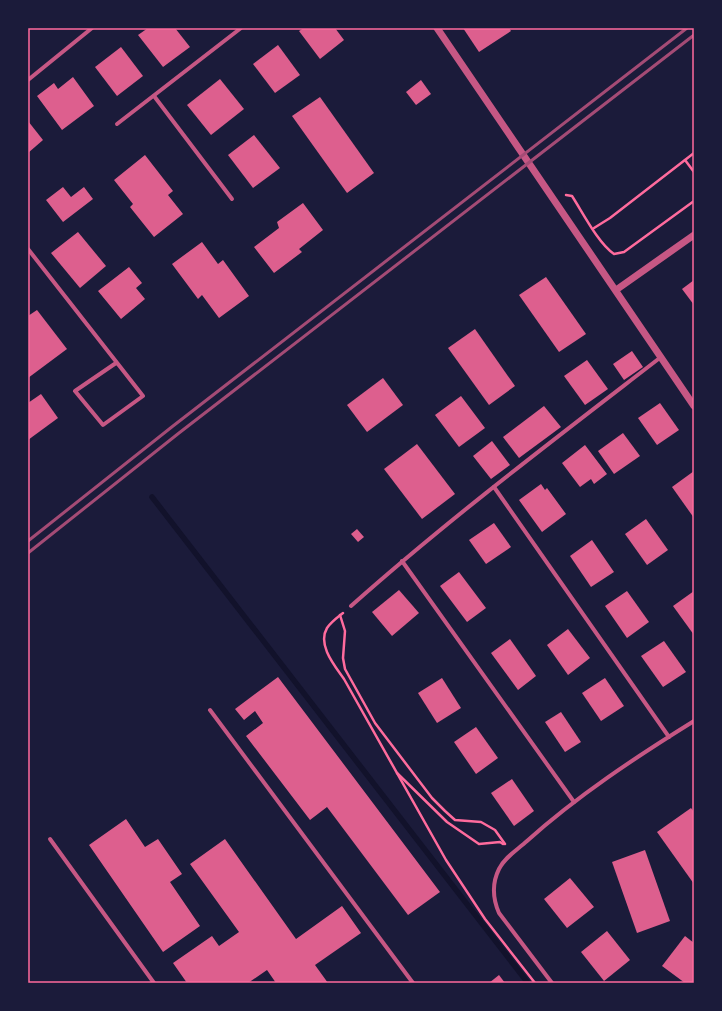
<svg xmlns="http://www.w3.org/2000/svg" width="722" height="1011" font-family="'Fira Sans',sans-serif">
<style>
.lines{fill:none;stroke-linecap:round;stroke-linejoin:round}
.stream{stroke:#12122b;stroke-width:5.5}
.building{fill:#dd5f8e}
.path{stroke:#ff6b9d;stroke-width:2.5}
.minor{stroke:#c65784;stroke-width:4}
.tertiary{stroke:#c65784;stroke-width:7}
.rail{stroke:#a44b75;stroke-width:3}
.neatline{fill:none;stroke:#ff6b9d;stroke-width:1.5}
</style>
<rect width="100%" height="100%" fill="#1b1b3a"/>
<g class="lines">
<path class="stream" d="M152,497l376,486"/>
</g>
<g class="building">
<path d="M148,28h27l15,19 -27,20 -25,-32z"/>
<path d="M304,28h31l9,12 -24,19 -21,-28z"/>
<path d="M463,28h46l2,3 -32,21z"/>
<path d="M278,45l22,30 -25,18 -22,-29z"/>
<path d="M121,47l22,29 -26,20 -22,-29z"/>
<path d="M73,77l21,29 -32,24 -25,-34 17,-13 4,6z"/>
<path d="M220,79l24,30 -33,26 -24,-30z"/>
<path d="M421,80l10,14 -15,11 -10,-13z"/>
<path d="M320,97l54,76 -27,20 -55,-77z"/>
<path d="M28,121l15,19 -15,13z"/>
<path d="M254,135l26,33 -27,20 -25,-33z"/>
<path d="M145,155l28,36 -5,4 15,19 -29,23 -24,-30 3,-3 -19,-24z"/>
<path d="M63,187l8,10 13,-10 9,12 -30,23 -17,-22z"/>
<path d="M303,203l20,27 -24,19 3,3 -28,21 -20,-26 25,-19 -2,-6z"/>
<path d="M78,232l28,34 -26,22 -29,-35z"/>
<path d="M202,242l16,22 5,-4 26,36 -30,22 -17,-23 -4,4 -26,-35z"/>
<path d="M129,267l13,16 -6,5 9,11 -24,20 -23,-28z"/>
<path d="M546,277l40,57 -27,18 -40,-57z"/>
<path d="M694,280v25l-12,-16z"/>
<path d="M37,310l30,39 -39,29v-62z"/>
<path d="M475,329l40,57 -26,19 -41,-57z"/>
<path d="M632,351l11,16 -19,13 -11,-16z"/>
<path d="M587,360l21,29 -23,16 -21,-29z"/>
<path d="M383,378l20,27 -36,27 -20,-27z"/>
<path d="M41,394l17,24 -30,22v-37z"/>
<path d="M461,396l24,32 -26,19 -24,-32z"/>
<path d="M660,403l19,27 -22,15 -19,-27z"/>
<path d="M544,406l17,21 -42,31 -16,-21z"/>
<path d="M623,433l17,23 -26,18 -16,-23z"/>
<path d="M492,441l18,24 -19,14 -18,-23z"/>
<path d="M417,444l38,50 -33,25 -38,-50z"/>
<path d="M585,445l22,29 -13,10 -3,-5 -11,8 -18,-24z"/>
<path d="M694,471v47l-22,-31z"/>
<path d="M541,484l4,6 2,-2 19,26 -24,18 -23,-32z"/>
<path d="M646,519l22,31 -21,15 -22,-31z"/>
<path d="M494,523l17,24 -25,17 -17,-24z"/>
<path d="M357,529l7,8 -6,5 -7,-8z"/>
<path d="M592,540l22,32 -23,15 -21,-31z"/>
<path d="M459,572l27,36 -19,14 -27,-36z"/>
<path d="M399,590l20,23 -27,23 -20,-24z"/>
<path d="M627,591l22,31 -22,16 -22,-32z"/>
<path d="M694,591v44l-21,-29z"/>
<path d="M568,629l22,29 -22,17 -21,-30z"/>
<path d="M510,639l26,37 -18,14 -27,-37z"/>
<path d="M664,641l22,31 -23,15 -22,-31z"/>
<path d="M278,677l162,215 -32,23 -81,-108 -17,13 -64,-84 17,-13 -8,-12 -11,9 -9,-11z"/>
<path d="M442,678l19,30 -24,15 -19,-30z"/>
<path d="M605,678l19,28 -23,15 -19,-28z"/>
<path d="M561,712l20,30 -16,10 -20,-30z"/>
<path d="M476,727l22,31 -22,16 -22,-32z"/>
<path d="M512,779l22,32 -20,15 -23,-33z"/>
<path d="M691,808l3,4v72l-37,-52z"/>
<path d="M126,819l19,28 13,-8 24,35 -12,8 30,44 -37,26 -74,-107z"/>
<path d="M225,839l71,100 46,-33 19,27 -46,32 13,18h-52l-9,-13 -19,13h-61l-14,-20 39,-27 7,10 20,-14 -49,-68z"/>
<path d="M645,850l25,71 -33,12 -25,-71z"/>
<path d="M570,878l24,29 -27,21 -23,-29z"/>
<path d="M607,931l23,29 -26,21 -23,-29z"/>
<path d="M685,936l9,7v40h-9l-23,-17z"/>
<path d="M499,975l6,8h-16z"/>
</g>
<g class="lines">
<g class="path">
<path d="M685,160l9,12"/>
<path d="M566,195l6,1c11,17 26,47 42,58l10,-2 70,-51"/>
<path d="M594,228l16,-10 84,-65"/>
<path d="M343,613c-5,4 -12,9 -16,15 -10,17 8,38 17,51l102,181 39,59 50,64"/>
<path d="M340,615l5,16 -2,27 2,11 30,54 57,75 13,13 10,9 26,2 14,8 10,14"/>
<path d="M397,773l50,49 32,22 21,-2 3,2"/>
</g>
<g class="minor">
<path d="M28,80l64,-52"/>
<path d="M154,96l78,103"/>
<path d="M117,124l124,-96"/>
<path d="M28,249l115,147 -40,29 -28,-34 41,-28"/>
<path d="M494,487l175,250"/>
<path d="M402,561l172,241"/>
<path d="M351,606c99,-88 205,-168 310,-249"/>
<path d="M210,710l203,273"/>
<path d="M50,839l104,144"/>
<path d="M552,983l-53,-70c-6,-14 -7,-30 0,-44 6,-12 18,-19 28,-28 50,-45 109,-84 167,-120"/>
</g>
<g class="tertiary">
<path d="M437,28l257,378"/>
<path d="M616,290l78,-55"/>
</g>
<g class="rail">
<path d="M28,541l145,-115 514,-398"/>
<path d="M28,553l151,-120 515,-398"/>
</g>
</g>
<rect width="722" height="1011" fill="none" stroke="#1b1b3a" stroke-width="58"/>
<rect x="29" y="29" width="664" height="953" class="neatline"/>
</svg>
